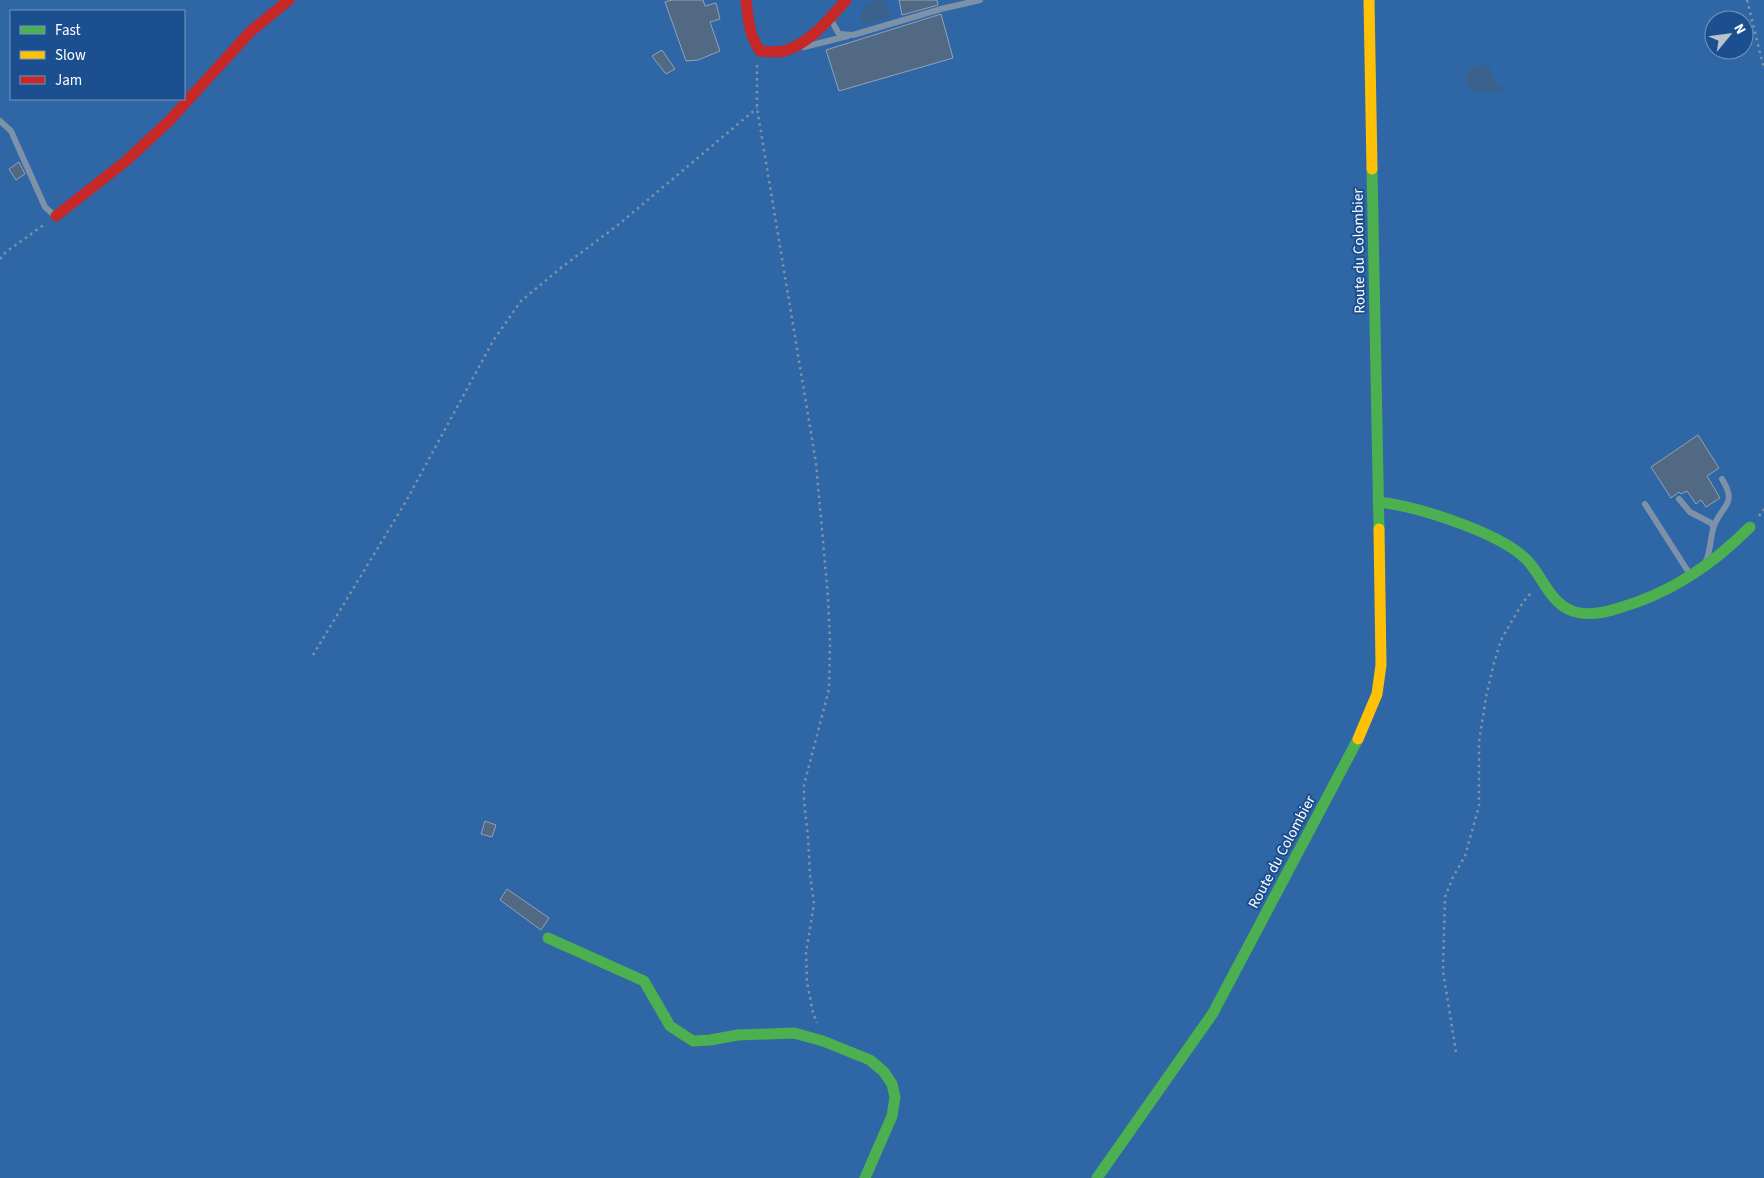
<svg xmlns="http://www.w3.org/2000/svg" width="1764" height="1178" font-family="'Source Sans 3',sans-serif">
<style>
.green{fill:#2f66a5;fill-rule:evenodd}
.water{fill:#3b618d}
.building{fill:#526984;stroke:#92a2b6}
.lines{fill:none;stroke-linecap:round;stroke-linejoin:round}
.path{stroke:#7d92a8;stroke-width:2.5;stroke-dasharray:2.5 4;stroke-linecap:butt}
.lane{stroke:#7d92a8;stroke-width:6}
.fast{stroke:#4caf50;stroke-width:11}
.slow{stroke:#ffc107;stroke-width:11}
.jam{stroke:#c62828;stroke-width:11}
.labels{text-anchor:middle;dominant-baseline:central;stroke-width:4;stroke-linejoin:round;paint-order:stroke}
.street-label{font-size:15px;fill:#fff;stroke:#1b4f8f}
</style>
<rect width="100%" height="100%" fill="#365274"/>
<path class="green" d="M0,0h1764v1178h-1764zM11,11h173v88h-173zM1714,20h30v30h-30z"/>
<g class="water">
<path d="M877,0h7l7,17 -29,8c-4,-12 3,-21 15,-25z"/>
<path d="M1489,66l6,16 9,7c-9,6 -22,5 -32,1 -8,-7 -7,-15 -1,-23z"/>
</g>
<g class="building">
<path d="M672,0h31l2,6 11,-3 4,16 -10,3 10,29 -22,9 -12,1 -21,-59z"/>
<path d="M899,0h38l1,5 -36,10z"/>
<path d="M941,14l12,44 -114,33 -13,-41z"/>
<path d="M662,50l13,19 -9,5 -14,-18z"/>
<path d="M19,162l6,12 -9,6 -7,-11z"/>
<path d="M1698,435l21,33 -12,8 13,22 -14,9 -5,-7 -5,4 -9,-13 -6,3 -2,-2 -8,6 -20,-31z"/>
<path d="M485,821l11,4 -4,12 -11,-3z"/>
<path d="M507,889l42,29 -8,12 -41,-30z"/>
</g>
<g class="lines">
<g class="path">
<path d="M1747,0l17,69"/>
<path d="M757,65v43l59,355 12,134 2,45 -1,47 -25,96v16l4,36 2,38 4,29 -8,49 1,29 6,31 4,10"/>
<path d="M0,259l6,-7 39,-28"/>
<path d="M1759,516l5,-7"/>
<path d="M313,655l92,-152 88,-162 28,-40 41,-34 56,-42 139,-117"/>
<path d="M1456,1052l-13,-81 2,-74 8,-20 12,-21 14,-50v-64l7,-45 8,-34 7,-23 22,-38 9,-10"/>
</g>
<g class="lane">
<path d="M831,20l8,14 14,1 88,-26 39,-9"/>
<path d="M804,47l44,-11"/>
<path d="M0,121l11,10 34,76 10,9"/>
<path d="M1679,499l11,13 21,11 2,3"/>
<path d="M1645,504l46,72"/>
<path d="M1706,561c5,-11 4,-24 8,-35 8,-22 24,-21 8,-47"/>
</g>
<g class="fast">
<path d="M1372,169l7,360"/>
<path d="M1378,502c39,4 120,30 148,57 16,16 23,42 44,51 16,7 34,3 49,-2 52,-15 93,-43 131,-81"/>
<path d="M548,938l96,43 26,45 23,15 17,-1 28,-5 56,-2 29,8 47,19 14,12 8,12 3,13 -3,19 -27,62"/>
<path d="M1097,1178l116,-165 145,-274"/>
</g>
<g class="slow">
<path d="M1369,0l3,169"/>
<path d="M1358,739l19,-45 4,-29 -2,-136"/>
</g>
<g class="jam">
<path d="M746,0c2,19 3,35 14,51 9,1 19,2 27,-1 24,-8 43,-32 59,-50"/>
<path d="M56,216l70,-55 42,-39 83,-91 38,-31"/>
</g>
</g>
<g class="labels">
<g class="street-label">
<text transform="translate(1359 251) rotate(-91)">Route du Colombier</text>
<text transform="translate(1282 852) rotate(-62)">Route du Colombier</text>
</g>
</g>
<rect x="10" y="10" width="175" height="90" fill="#1b4f8f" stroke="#7695bc"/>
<rect x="20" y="26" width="25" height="8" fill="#4caf50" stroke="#7695bc"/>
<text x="55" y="35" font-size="15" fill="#ffffff">Fast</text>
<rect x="20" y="51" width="25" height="8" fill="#ffc107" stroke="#7695bc"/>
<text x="55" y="60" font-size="15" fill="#ffffff">Slow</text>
<rect x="20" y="76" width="25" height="8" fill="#c62828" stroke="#7695bc"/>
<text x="55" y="85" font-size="15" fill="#ffffff">Jam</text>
<g transform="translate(1729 35) rotate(61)"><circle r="24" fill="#1b4f8f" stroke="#7695bc"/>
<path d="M0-4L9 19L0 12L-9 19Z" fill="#b9c2ce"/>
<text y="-8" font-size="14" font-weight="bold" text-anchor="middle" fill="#ffffff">N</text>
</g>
</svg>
